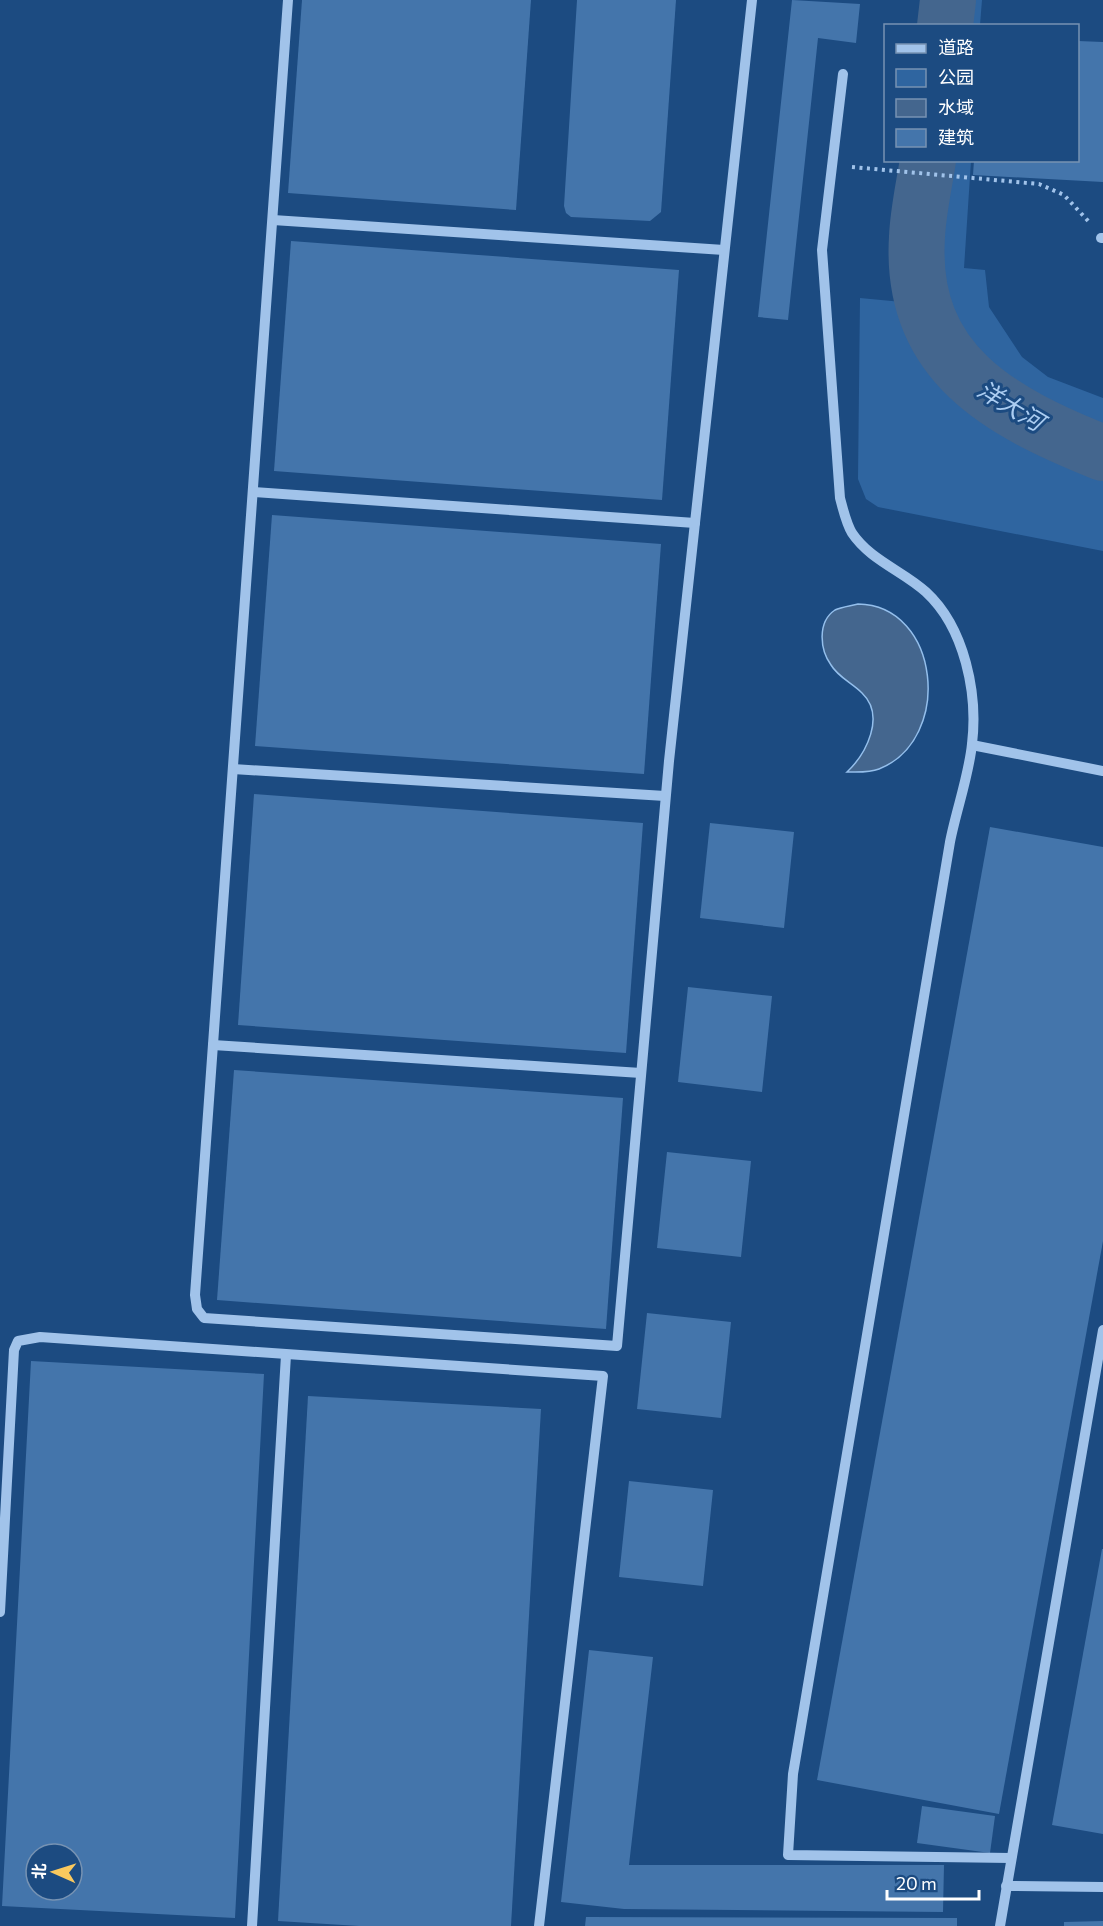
<svg xmlns="http://www.w3.org/2000/svg" width="1103" height="1926" font-family="Commissioner,'Noto Sans SC',sans-serif">
<style>
.green{fill:#2f65a0}
.water{fill:#44668e;stroke:#94bfec;stroke-width:1.5}
.lines{fill:none;stroke-linecap:round;stroke-linejoin:round}
.river{stroke:#44668e;stroke-width:56}
.building{fill:#4475ab;fill-rule:evenodd}
.path{stroke:#a1c3ea;stroke-width:4;stroke-dasharray:3 4.5;stroke-linecap:butt}
.minor{stroke:#a1c3ea;stroke-width:10}
.labels{text-anchor:middle;dominant-baseline:central;stroke-width:6;stroke-linejoin:round;paint-order:stroke}
.water-label{font-size:24px;font-style:italic;fill:#accdf1;stroke:#1c4b81}
</style>
<rect width="100%" height="100%" fill="#1c4b81"/>
<g class="green">
<path d="M930,0h52l-2,25h-52z"/>
<path d="M915,161h56l-7,107 21,2 4,37 33,50 26,20 55,21v153l-225,-44 -12,-8 -8,-20 2,-181 42,4z"/>
</g>
<path class="water" d="M858,604c82,1 96,135 21,165 -10,4 -21,3 -32,3 19,-18 39,-56 15,-79 -10,-10 -24,-16 -31,-28 -11,-15 -14,-43 4,-55 6,-3 15,-4 23,-6z"/>
<g class="lines">
<g class="river">
<path d="M945,26l3,-26"/>
<path d="M928,160c-4,26 -10,52 -11,77 -8,127 84,175 186,216"/>
</g>
</g>
<g class="building">
<path d="M302,0h229l-15,210 -228,-17z"/>
<path d="M577,0h99l-15,212 -11,9 -79,-4 -5,-4 -2,-7z"/>
<path d="M792,0l68,4 -4,39 -38,-5 -30,282 -30,-3z"/>
<path d="M1078,41l25,1v140l-130,-7 1,-15h104z"/>
<path d="M291,241l388,29 -17,230 -388,-29z"/>
<path d="M272,515l389,29 -17,230 -389,-28z"/>
<path d="M254,794l389,29 -17,230 -388,-28z"/>
<path d="M710,823l84,9 -10,96 -84,-10z"/>
<path d="M990,827l113,20v394l-104,573 -182,-34z"/>
<path d="M688,987l84,9 -10,96 -84,-10z"/>
<path d="M234,1070l389,28 -17,231 -389,-29z"/>
<path d="M667,1152l84,9 -10,96 -84,-9z"/>
<path d="M647,1313l84,9 -10,96 -84,-9z"/>
<path d="M31,1361l233,13 -29,544 -233,-12zM36,1854h36v36h-36z"/>
<path d="M308,1396l233,13 -30,517h-152l-81,-5z"/>
<path d="M629,1481l84,9 -10,96 -84,-9z"/>
<path d="M1102,1549h1v285l-51,-9z"/>
<path d="M589,1650l64,7 -24,208h315l-1,47 -319,-3 -63,-7z"/>
<path d="M922,1806l73,10 -5,37 -73,-10z"/>
<path d="M586,1917l371,1v8h-372z"/>
<path d="M1103,1921v5h-39v-4z"/>
</g>
<g class="lines">
<path class="path" d="M852,167l187,17 25,11 26,28"/>
<g class="minor">
<path d="M288,0l-93,1295 2,14 7,9 413,28 52,-585 83,-761"/>
<path d="M843,74l-21,176 18,248c3,11 6,25 12,35 18,27 51,38 74,59 39,36 52,102 46,152 -3,31 -16,67 -22,98l-157,932 -5,81 223,3"/>
<path d="M273,220l451,30"/>
<path d="M1101,238h2"/>
<path d="M253,492l442,31"/>
<path d="M972,745l131,26"/>
<path d="M233,769l432,27"/>
<path d="M213,1045l428,28"/>
<path d="M0,1612l14,-262 4,-9 22,-4 563,39 -64,550"/>
<path d="M1006,1886l97,1"/>
<path d="M252,1926l34,-571"/>
<path d="M1000,1926l103,-596"/>
</g>
</g>
<g class="labels">
<g class="water-label">
<text transform="translate(1011 405) rotate(31)">洋大河</text>
</g>
</g>
<rect x="884" y="24" width="195" height="138" fill="#1c4b81" stroke="#7793b3" stroke-width="1.5"/>
<rect x="896" y="44" width="30" height="9" fill="#a1c3ea" stroke="#7793b3" stroke-width="1.5"/>
<text x="938" y="54" font-size="18" fill="#ffffff">道路</text>
<rect x="896" y="69" width="30" height="18" fill="#2f65a0" stroke="#7793b3" stroke-width="1.5"/>
<text x="938" y="84" font-size="18" fill="#ffffff">公园</text>
<rect x="896" y="99" width="30" height="18" fill="#44668e" stroke="#7793b3" stroke-width="1.5"/>
<text x="938" y="114" font-size="18" fill="#ffffff">水域</text>
<rect x="896" y="129" width="30" height="18" fill="#4475ab" stroke="#7793b3" stroke-width="1.5"/>
<text x="938" y="144" font-size="18" fill="#ffffff">建筑</text>
<g transform="translate(54 1872) rotate(273)"><circle r="28" fill="#1c4b81" stroke="#7793b3" stroke-width="1.5"/>
<path d="M0-4.5L10 22L0 15L-10 22Z" fill="#fac95e"/>
<text y="-9" font-size="16" font-weight="bold" text-anchor="middle" fill="#ffffff">北</text>
</g>
<path d="M887 1890v9h92v-9" fill="none" stroke="#ffffff" stroke-width="3"/>
<text x="896" y="1890" font-size="18" fill="#ffffff" stroke="#1c4b81" stroke-width="4.5" paint-order="stroke">20 m</text>
</svg>
